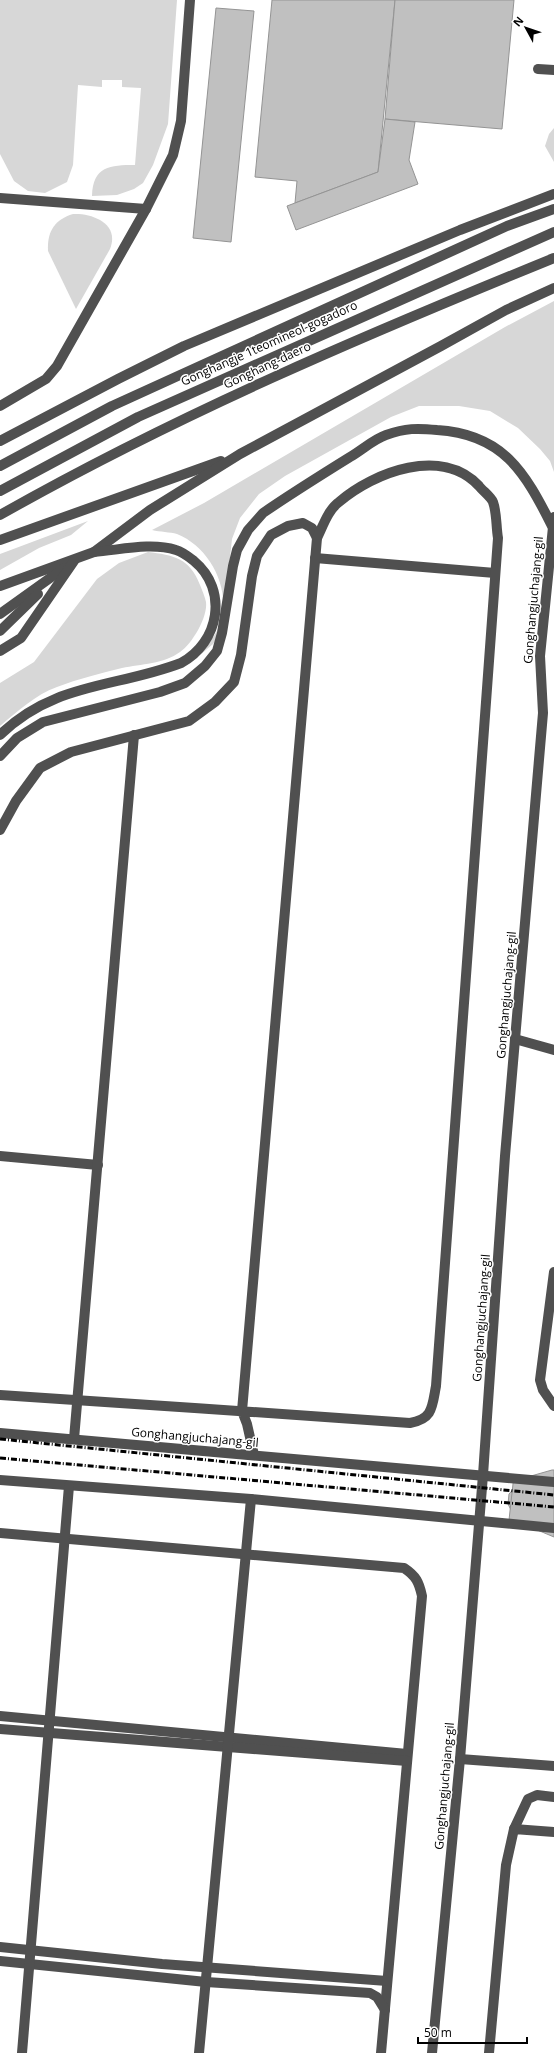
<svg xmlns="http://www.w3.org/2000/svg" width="554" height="2053" font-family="'Open Sans',sans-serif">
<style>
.green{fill:#d7d7d7}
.building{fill:#c0c0c0;stroke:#949494}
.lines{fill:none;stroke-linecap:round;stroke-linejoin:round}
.minor{stroke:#505050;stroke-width:10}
.rail{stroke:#000;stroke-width:3;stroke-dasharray:6 2 1 2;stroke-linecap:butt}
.labels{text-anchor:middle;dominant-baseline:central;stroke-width:3;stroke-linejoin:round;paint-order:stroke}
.street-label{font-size:12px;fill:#000;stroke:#fff}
</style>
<rect width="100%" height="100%" fill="#fff"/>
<g class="green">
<path d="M0,0h177l-9,124 -15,41 -10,18 -9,6 -17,6 -25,1c1,-30 18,-31 43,-31l6,-77 -19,-1v-7h-20v7l-24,-2 -5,80 -6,17 -22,11 -17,-2 -14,-10 -14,-27z"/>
<path d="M554,128v34l-9,-16 4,-12z"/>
<path d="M73,214c20,-1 47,10 37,35l-34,60 -28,-58c-1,-19 6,-31 25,-37z"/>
<path d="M554,301v171l-4,-11 -10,-12 -22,-21 -28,-17 -31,-5h-40l-28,11 -106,59 -26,18 -19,24 -8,21 -10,92 -9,13 -13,11c7,-9 16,-20 20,-31 12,-34 -10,-77 -43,-90 -7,-2 -17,-2 -25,-4l52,-27 301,-176z"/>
<path d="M88,521l-17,14 -32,13 -39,22v-16z"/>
<path d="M148,552c25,3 42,6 52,33 2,5 5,12 6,17 2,15 -14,42 -26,50 -16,12 -39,12 -58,16 -21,5 -44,11 -65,19 -22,8 -39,24 -57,39v-43l34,-21 63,-83 22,-16z"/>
</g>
<g class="building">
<path d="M272,0h123l-17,172 -83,31 2,-22 -42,-4z"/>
<path d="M395,0h119l-12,129 -117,-10z"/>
<path d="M216,8l38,3 -23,231 -38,-4z"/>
<path d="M385,119l30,3 -6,38 9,24 -122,46 -9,-24 91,-34z"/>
<path d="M552,1470h2v67l-31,-13 -10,-10 -5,-10 1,-10 11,-12 11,-6z"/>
<path d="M514,1475l40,4v46l-45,-5z"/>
</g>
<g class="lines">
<g class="minor">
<path d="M538,69l16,1"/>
<path d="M0,198l146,11"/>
<path d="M0,406l46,-27 11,-13 89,-157 27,-54 8,-34 9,-121"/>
<path d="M0,441l118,-62 66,-33 276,-116 94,-36"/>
<path d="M0,466l112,-60 395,-180 47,-17"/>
<path d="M0,491l138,-74 416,-185"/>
<path d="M0,515c178,-101 365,-180 554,-257"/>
<path d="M0,540l221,-79"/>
<path d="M315,558l180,15"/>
<path d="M0,586l94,-34 56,-42 90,-56 201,-108 65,-36 48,-22"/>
<path d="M0,614l64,-46"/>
<path d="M0,631l38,-37"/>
<path d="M0,651l21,-13 53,-77"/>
<path d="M0,735c54,-53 116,-47 181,-72 38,-20 48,-73 13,-102 -5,-4 -11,-9 -18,-11 -25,-8 -56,0 -82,2"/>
<path d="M0,756l17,-18 26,-16 117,-30 25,-9 20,-17 12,-15 5,-18 11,-67 4,-16 11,-20 15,-17c29,-20 58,-38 87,-56 12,-7 24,-18 36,-22 20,-7 31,-7 51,-5 66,4 88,42 115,96"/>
<path d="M0,830l16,-29 24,-33 31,-16 118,-31 26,-19 19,-20 7,-27 11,-79 5,-20 14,-21 17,-9 15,-3 9,5 5,10"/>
<path d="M515,1039l39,11"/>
<path d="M0,1156l98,9"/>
<path d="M554,1272l-14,108 3,10 11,16"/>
<path d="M0,1395c137,9 273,18 410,28 23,-4 22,-16 26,-37l62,-848c-2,-11 -1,-25 -5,-36 -2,-5 -10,-11 -14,-16 -37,-40 -105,-14 -140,16 -11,8 -16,24 -22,36l-75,873 5,13 7,31"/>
<path d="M0,1433l554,49"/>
<path d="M74,1439l60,-704"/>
<path d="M0,1480l251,19 303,29"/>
<path d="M0,1533l404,35c12,8 15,14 18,28l-41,457"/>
<path d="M0,1716l407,38"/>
<path d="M0,1729l407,32"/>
<path d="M460,1759l94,7"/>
<path d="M514,1829l14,-30 9,-4 17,2"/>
<path d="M0,1947l162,17 225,17"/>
<path d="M0,1961l206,21 164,11 7,4 8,13"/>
<path d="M22,2053l47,-567"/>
<path d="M199,2053l52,-554"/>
<path d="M432,2053l28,-294 23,-284 22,-319 38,-443 -3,-57 14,-139"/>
<path d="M489,2053l17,-188 8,-36 40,3"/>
</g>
<g class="rail">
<path d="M0,1439l554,56"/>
<path d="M0,1458l554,49"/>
</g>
</g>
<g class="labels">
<g class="street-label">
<text transform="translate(269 343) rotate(-24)">Gonghangje 1teomineol-gogadoro</text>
<text transform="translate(267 365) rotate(-25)">Gonghang-daero</text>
<text transform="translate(533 600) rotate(-85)">Gonghangjuchajang-gil</text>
<text transform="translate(506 995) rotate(-85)">Gonghangjuchajang-gil</text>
<text transform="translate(481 1318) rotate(-86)">Gonghangjuchajang-gil</text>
<text transform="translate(195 1437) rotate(5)">Gonghangjuchajang-gil</text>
<text transform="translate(444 1786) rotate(-85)">Gonghangjuchajang-gil</text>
</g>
</g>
<g transform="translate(526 28) rotate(310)" stroke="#ffffff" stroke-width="3" paint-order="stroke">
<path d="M0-3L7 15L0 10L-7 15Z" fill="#000000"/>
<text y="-6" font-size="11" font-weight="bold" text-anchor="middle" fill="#000000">N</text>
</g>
<path d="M418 2037v6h109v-6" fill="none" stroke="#000000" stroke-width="2"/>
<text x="424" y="2037" font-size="12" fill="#000000" stroke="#ffffff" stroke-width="3" paint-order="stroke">50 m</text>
</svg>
